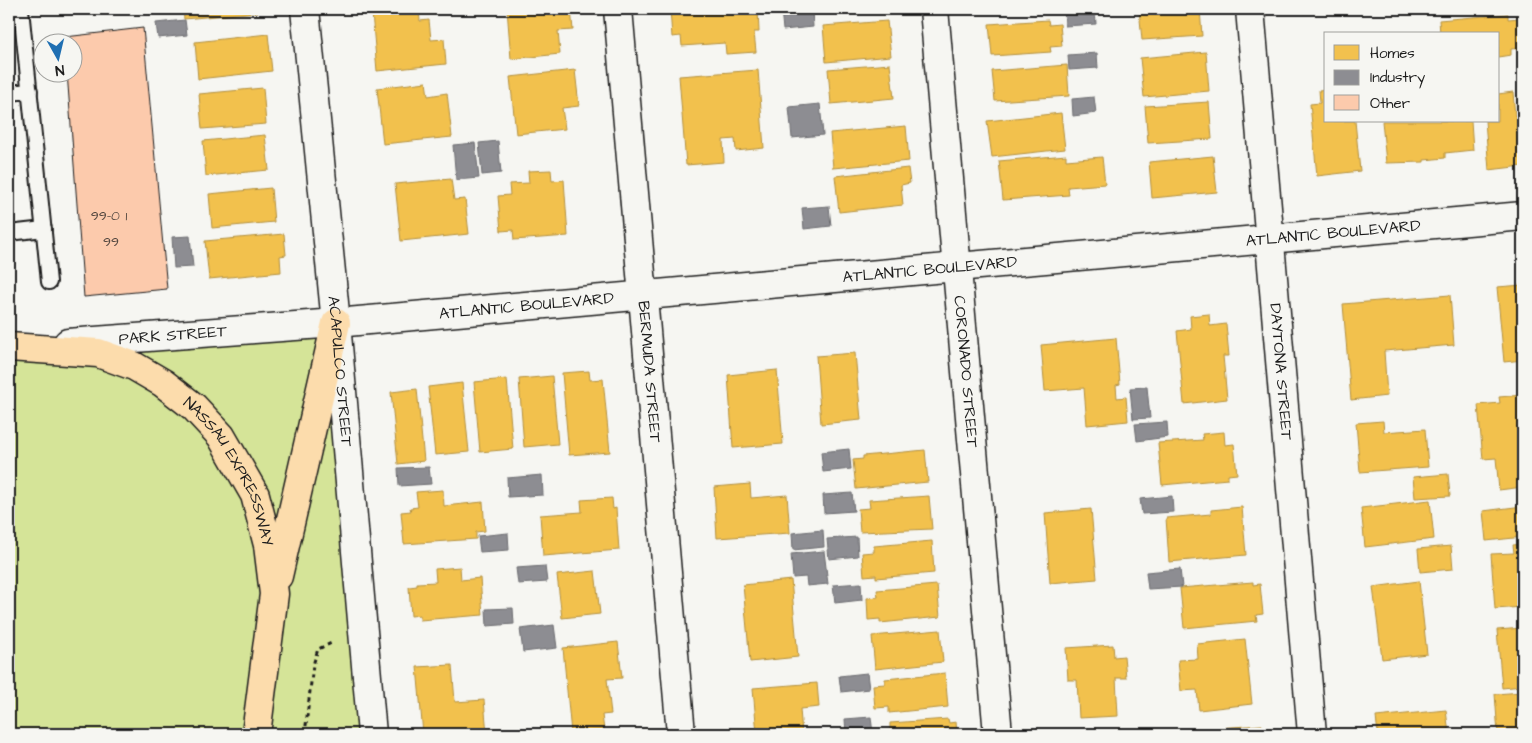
<svg xmlns="http://www.w3.org/2000/svg" width="1532" height="743" font-family="'Architects Daughter',sans-serif">
<style>
.green{fill:#d5e498;stroke:#78805a}
.homes{fill:#f2c14e;stroke:#b2903f}
.industry{fill:#8d8d92;stroke:#6b6b6f}
.building{fill:#fccaac;stroke:#1c1c1c}
.lines{fill:none;stroke-linecap:round;stroke-linejoin:round}
.lane-casing{stroke:#1c1c1c;stroke-width:18}
.street-casing{stroke:#1c1c1c;stroke-width:31}
.highway-casing{stroke:#1c1c1c;stroke-width:31}
.path{stroke:#1c1c1c;stroke-width:3;stroke-dasharray:4 4;stroke-linecap:butt}
.lane{stroke:#f6f6f2;stroke-width:14}
.street{stroke:#f6f6f2;stroke-width:28}
.highway{stroke:#fcdcac;stroke-width:28}
.labels{text-anchor:middle;dominant-baseline:central;stroke-width:5;stroke-linejoin:round;paint-order:stroke}
.number-label{font-size:14px;fill:#544840}
.street-label{font-size:16px;fill:#1c1c1c;stroke:#f6f6f2}
</style>
<rect width="100%" height="100%" fill="#f6f6f2"/>
<filter id="ink" filterUnits="userSpaceOnUse"><feTurbulence type="fractalNoise" baseFrequency=".02" numOctaves="2"/><feDisplacementMap in="SourceGraphic" scale="10" xChannelSelector="R" yChannelSelector="G"/><feConvolveMatrix kernelMatrix="1 2 1 2 8 2 1 2 1" color-interpolation-filters="sRGB"/></filter>
<g filter="url(#ink)">
<path class="green" d="M336,323l36,411h-363v-386z"/>
<g class="homes">
<path d="M183,9h75v3l-74,7z"/>
<path d="M419,9l1,12 9,-1 2,20 13,-1 2,25 -69,7 -5,-58z"/>
<path d="M507,9h64l2,21 -15,1 2,23 -49,5z"/>
<path d="M670,9h88l1,23h-5l2,20 -30,2 -1,-11 -43,3 -1,-10 -9,1z"/>
<path d="M986,9h40l-39,3z"/>
<path d="M1139,9h61l2,27 -60,4z"/>
<path d="M1303,9h40l-40,4z"/>
<path d="M1508,14v5l12,-1 3,30 -12,1v6l-13,2v-23h-58l-1,-14z"/>
<path d="M1048,20l1,5 11,-1 2,22 -12,1 1,5 -59,4 -3,-32z"/>
<path d="M887,21l4,35 -65,6 -3,-36z"/>
<path d="M268,34l4,37 -74,8 -3,-37z"/>
<path d="M1206,52l3,39 -65,6 -4,-39z"/>
<path d="M890,64l4,34 -63,6 -3,-35z"/>
<path d="M1067,65l2,31 -74,5 -3,-30z"/>
<path d="M575,70l4,36 -17,2 3,21 -49,5 -6,-57z"/>
<path d="M758,70l6,78 -28,3 -1,-12 -12,1 1,22 -38,3 -7,-89z"/>
<path d="M426,82l2,14 19,-3 5,44 -69,7 -6,-56z"/>
<path d="M263,88l3,36 -64,5 -3,-35z"/>
<path d="M1326,89v32h29l5,50 -43,5 -7,-72 10,-1 -1,-13z"/>
<path d="M1513,92l2,24 8,-1v51l-34,4 -4,-49h13v-27z"/>
<path d="M1209,102l3,37 -64,4 -3,-37z"/>
<path d="M1061,113l4,36 -73,8 -5,-36z"/>
<path d="M1382,121h89l2,29 -28,3v5l-21,2v2l-38,1z"/>
<path d="M906,126l3,35 -76,7 -3,-35z"/>
<path d="M265,135l4,35 -63,6 -3,-35z"/>
<path d="M1066,155v5l36,-3 3,27 -37,3 1,8 -66,5 -4,-39z"/>
<path d="M1213,156l4,36 -65,6 -3,-36z"/>
<path d="M908,168l2,15 -9,2 2,20 -64,7 -4,-36z"/>
<path d="M551,170l1,11 12,-1 4,56 -54,4 -1,-10 -12,1 -3,-35 12,-1 -1,-11 20,-1 -1,-12z"/>
<path d="M451,179l3,21 11,-1 4,35 -68,7 -6,-57z"/>
<path d="M271,188l3,34 -62,6 -3,-34z"/>
<path d="M284,234l2,21 -6,1 1,16 -72,7 -4,-38z"/>
<path d="M1523,285v75l-19,2 -7,-75z"/>
<path d="M1450,295l4,50 -70,6 3,45 -36,4 -8,-96z"/>
<path d="M1209,314l1,12 16,-2 3,32h-6l4,43 -43,5 -7,-73 14,-2 -1,-13z"/>
<path d="M1116,338l4,46 -4,1 1,13 9,-1 2,24 -41,4 -3,-37 -39,3 -4,-46z"/>
<path d="M855,353l6,67 -40,4 -5,-68z"/>
<path d="M777,370l6,74 -50,4 -5,-73z"/>
<path d="M589,371l1,9 13,-1 7,73 -41,3 -7,-82z"/>
<path d="M552,376l6,68 -34,3 -5,-68z"/>
<path d="M507,379l6,70 -33,3 -6,-70z"/>
<path d="M462,383l7,69 -34,3 -7,-68z"/>
<path d="M417,389l7,72 -26,3 -7,-72z"/>
<path d="M1523,395v92l-24,3 -3,-32 -13,1 -5,-54 22,-2 -1,-6z"/>
<path d="M1383,421l1,11 41,-3 3,38 -68,5 -4,-49z"/>
<path d="M1224,432l1,13 9,-1 3,30 -9,1v4l-66,6 -4,-42 45,-3 -1,-6z"/>
<path d="M925,450l3,32 -72,7 -3,-29 10,-1v-3z"/>
<path d="M1448,474l2,22 -35,2 -2,-21z"/>
<path d="M750,484l1,14 36,-3 3,38 -73,5 -3,-51z"/>
<path d="M443,490l1,16 39,-4 2,29 -9,1v7l-72,5 -3,-32 10,-1 -1,-3 8,-1 -2,-15z"/>
<path d="M929,496l3,33 -72,3 -2,-23 12,-1 -1,-8z"/>
<path d="M612,498l1,11 3,-1 3,42 -76,6 -3,-41 42,-3 -1,-12z"/>
<path d="M1430,500l4,39 -69,8 -4,-39z"/>
<path d="M1523,506v31l-37,4 -3,-30z"/>
<path d="M1242,507l4,48 -77,7 -3,-44 45,-4v-4z"/>
<path d="M1091,509l6,70 -47,4 -5,-70z"/>
<path d="M932,541l2,32 -58,5v-3l-12,1 -2,-23 12,-1v-6z"/>
<path d="M1523,544v63l-28,2 -4,-55 23,-1 -1,-8z"/>
<path d="M1451,546l2,23 -33,3 -2,-23z"/>
<path d="M460,567l1,13 19,-2 3,37 -63,5v-5l-9,1 -2,-29 8,-1v-3l19,-1 -1,-13z"/>
<path d="M595,571l5,43 -38,4 -5,-43z"/>
<path d="M791,580l7,77 -48,5 -7,-77z"/>
<path d="M1419,581l8,73 -45,5 -9,-72z"/>
<path d="M1253,582v3l7,-1 3,30 -7,1 1,6 -73,7 -4,-40z"/>
<path d="M937,585l3,32 -60,6v-4l-12,1 -1,-22 11,-1 -1,-7z"/>
<path d="M1523,628v58l-21,2 -5,-58z"/>
<path d="M940,630l3,32 -68,7 -3,-33z"/>
<path d="M1245,639l7,65 -53,6 -2,-20 -16,1 -3,-31 20,-1 -1,-15z"/>
<path d="M618,642l4,36 -15,1 4,35 -9,1 2,15 -33,3 -8,-85z"/>
<path d="M1113,645l1,12 10,-1 2,22h-10l2,38 -39,2 -2,-38h-9l-2,-32z"/>
<path d="M452,665l3,37 29,-2 3,34h-64l-6,-67z"/>
<path d="M945,673l3,34 -59,6v-6l-14,1 -2,-23 12,-1v-5z"/>
<path d="M817,683l2,24 -19,2 2,25h-45l-4,-46z"/>
<path d="M1523,692v41l-25,1 -3,-40z"/>
<path d="M1446,710l3,24h-71l-2,-17z"/>
<path d="M948,719l1,4 7,-1 1,12h-79v-2l12,-1v-8z"/>
<path d="M1262,725l1,9h-45v-6z"/>
</g>
<g class="industry">
<path d="M781,9h31l1,18 -30,3z"/>
<path d="M1064,9h31l1,15 -31,2z"/>
<path d="M185,20l2,15 -29,3 -2,-15z"/>
<path d="M1097,53l1,15 -29,2 -1,-15z"/>
<path d="M1094,97l2,16 -23,3 -1,-17z"/>
<path d="M820,104l3,31 -31,3 -3,-31z"/>
<path d="M498,141l3,32 -19,2 -3,-32z"/>
<path d="M475,143l4,35 -23,2 -3,-35z"/>
<path d="M829,206l2,20 -27,3 -2,-21z"/>
<path d="M190,236l3,31 -19,1 -2,-31z"/>
<path d="M1147,387l3,31 -17,1 -3,-31z"/>
<path d="M1167,422l1,15 -31,4 -2,-17z"/>
<path d="M849,449l2,20 -28,3 -2,-20z"/>
<path d="M429,467l2,17 -32,2 -1,-18z"/>
<path d="M542,475l1,20 -35,2 -1,-19z"/>
<path d="M852,493l2,18 -30,2 -1,-18z"/>
<path d="M1172,496l1,16 -31,2 -2,-15z"/>
<path d="M823,530l1,17 -31,3 -1,-17z"/>
<path d="M508,533l1,17 -29,2 -2,-16z"/>
<path d="M857,537l1,19 -29,3 -2,-20z"/>
<path d="M824,551l4,33 -21,2 -1,-9 -13,1 -2,-24z"/>
<path d="M545,566l2,16 -29,2 -2,-16z"/>
<path d="M1180,569l2,18 -34,2 -2,-17z"/>
<path d="M861,583l1,17 -27,3 -2,-18z"/>
<path d="M513,608l1,16 -27,2 -1,-17z"/>
<path d="M554,625l3,23 -34,4 -3,-23z"/>
<path d="M867,673l2,16 -28,3 -2,-16z"/>
<path d="M871,717l2,17h-27l-1,-15z"/>
</g>
<path class="building" d="M143,28l24,261 -83,8 -17,-225h5v-30h-7v-5z"/>
<g class="lines">
<g class="lane-casing">
<g id="lane">
<path d="M21,9l28,273"/>
<path d="M9,93l21,-2"/>
<path d="M9,233l35,-4"/>
</g>
</g>
<g class="street-casing">
<g id="street">
<path id="s1" d="M305,9l31,314 36,411"/>
<path id="s2" d="M618,9l63,725"/>
<path id="s3" d="M934,9l64,725"/>
<path id="s4" d="M1250,9l62,725"/>
<path id="s5" d="M68,343l268,-20 1187,-107"/>
</g>
</g>
<g class="highway-casing">
<g id="highway">
<path id="s6" d="M9,347l89,6 36,13 29,17 31,24 27,29 34,59 13,50 6,49 -18,140"/>
<path d="M278,576l58,-253"/>
</g>
</g>
<path class="path" d="M305,734l8,-69 5,-16 16,-7"/>
<use href="#lane" class="lane"/>
<use href="#street" class="street"/>
<use href="#highway" class="highway"/>
</g>
</g>
<g class="labels">
<g class="number-label">
<text x="109" y="216">99-0 1</text>
<text x="111" y="242">99</text>
</g>
<g class="street-label">
<text stroke="none"><textPath href="#s5" startOffset="1270">ATLANTIC BOULEVARD</textPath></text>
<text stroke="none"><textPath href="#s5" startOffset="865">ATLANTIC BOULEVARD</textPath></text>
<text stroke="none"><textPath href="#s5" startOffset="460">ATLANTIC BOULEVARD</textPath></text>
<text stroke="none"><textPath href="#s5" startOffset="105">PARK STREET</textPath></text>
<text stroke="none"><textPath href="#s1" startOffset="364">ACAPULCO STREET</textPath></text>
<text stroke="none"><textPath href="#s4" startOffset="364">DAYTONA STREET</textPath></text>
<text stroke="none"><textPath href="#s2" startOffset="364">BERMUDA STREET</textPath></text>
<text stroke="none"><textPath href="#s3" startOffset="364">CORONADO STREET</textPath></text>
<text stroke="none"><textPath href="#s6" startOffset="275">NASSAU EXPRESSWAY</textPath></text>
</g>
</g>
<rect width="1532" height="743" fill="none" stroke="#f6f6f2" stroke-width="30"/>
<rect x="15" y="15" width="1502" height="713" fill="none" stroke="#1c1c1c" stroke-width="2" filter="url(#ink)"/>
<rect x="1324" y="32" width="175" height="90" fill="#f6f6f2" stroke="#9f9f9c"/>
<rect x="1334" y="45" width="25" height="15" fill="#f2c14e" stroke="#9f9f9c"/>
<text x="1370" y="58" font-size="15" fill="#1c1c1c">Homes</text>
<rect x="1334" y="70" width="25" height="15" fill="#8d8d92" stroke="#9f9f9c"/>
<text x="1370" y="82" font-size="15" fill="#1c1c1c">Industry</text>
<rect x="1334" y="95" width="25" height="15" fill="#fccaac" stroke="#9f9f9c"/>
<text x="1370" y="108" font-size="15" fill="#1c1c1c">Other</text>
<g transform="translate(58 58) rotate(172)"><circle r="24" fill="#f6f6f2" stroke="#9f9f9c"/>
<path d="M0-4L9 19L0 12L-9 19Z" fill="#1f6fb2"/>
<text y="-8" font-size="14" font-weight="bold" text-anchor="middle" fill="#1c1c1c">N</text>
</g>
</svg>
